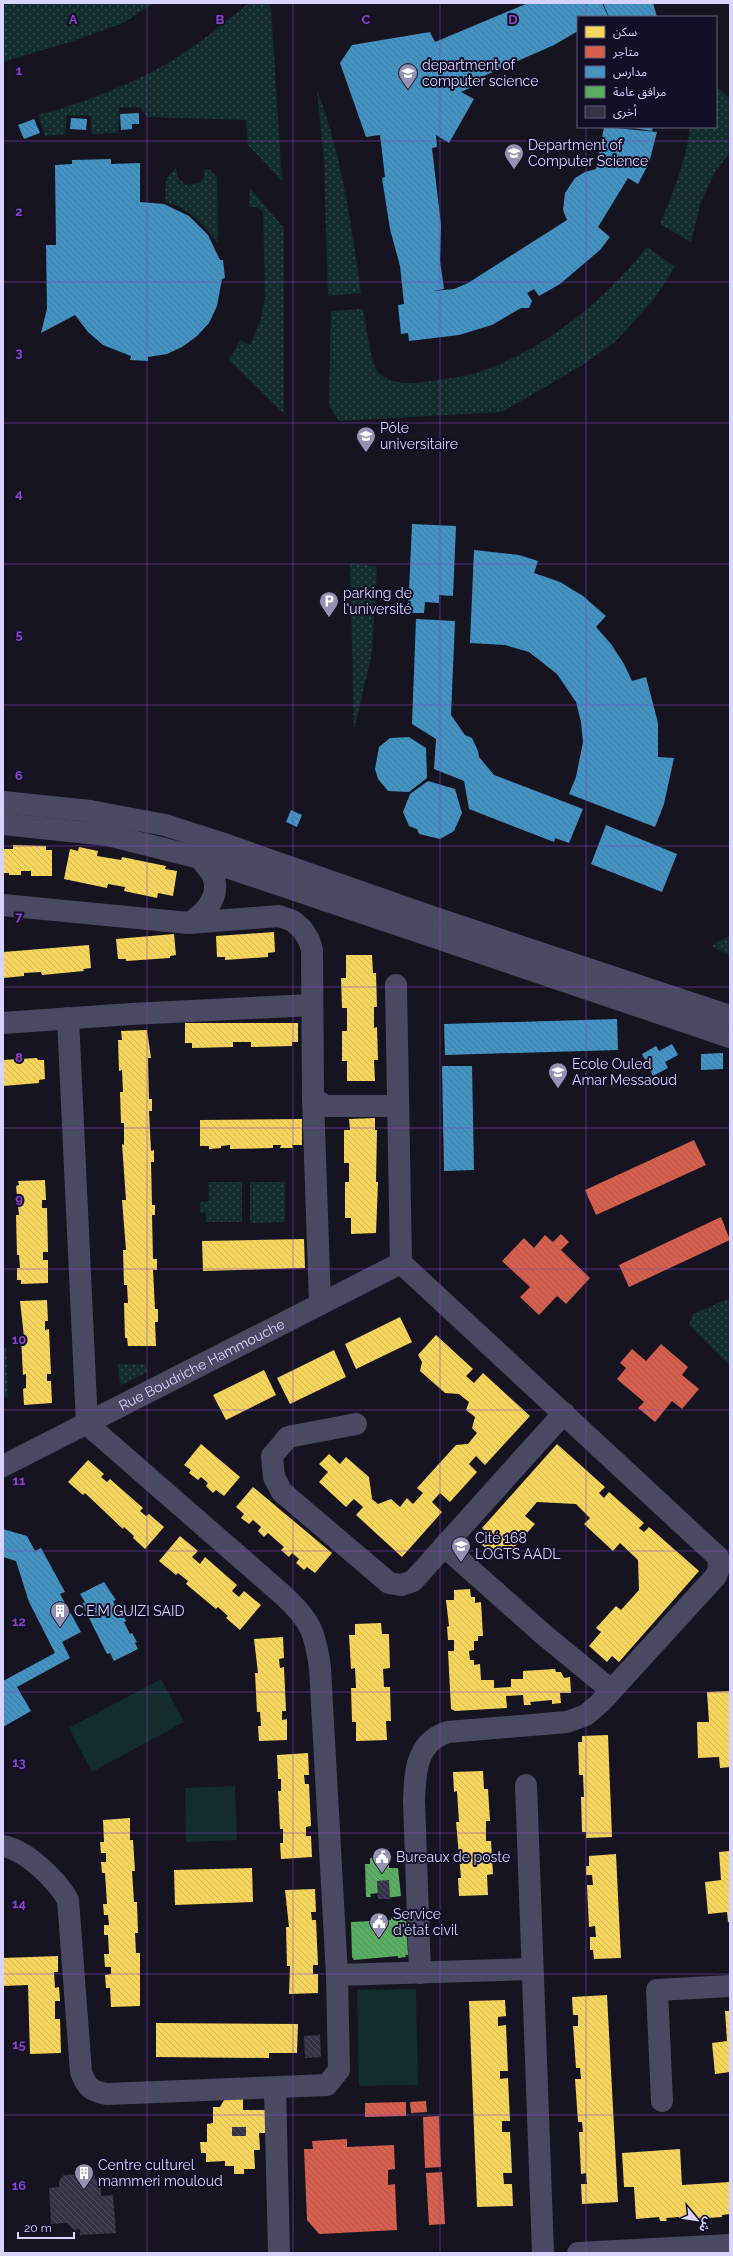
<svg xmlns="http://www.w3.org/2000/svg" width="733" height="2256" font-family="Raleway,'Noto Sans Arabic',sans-serif">
<style>
.grass{fill:url(#grass-dots)}
.pitch{fill:#132c2d}
.homes{fill:url(#homes-back-hatch)}
.shops{fill:url(#shops-back-hatch)}
.schools{fill:url(#schools-back-hatch)}
.public{fill:url(#public-back-hatch)}
.building{fill:url(#building-back-hatch)}
.lines{fill:none;stroke-linecap:round;stroke-linejoin:round}
.minor{stroke:#4a4962;stroke-width:22}
.grid{fill:none;stroke:#8945c9;stroke-width:1;stroke-opacity:0.55}
.labels{text-anchor:middle;dominant-baseline:central;stroke-width:4;stroke-linejoin:round;paint-order:stroke}
.poi-label{font-size:14px;fill:#d9d4ff;stroke:#130f26;text-anchor:start}
.street-label{font-size:14px;fill:#d9d4ff;stroke:#130f26}
.grid-label{font-size:13px;text-anchor:middle;font-weight:bold;fill:#8945c9;stroke:#130f26;stroke-width:4;stroke-linejoin:round;paint-order:stroke}
</style>
<defs>
<pattern id="grass-dots" width="8" height="8" patternUnits="userSpaceOnUse"><rect width="8" height="8" fill="#132c2d"/><path d="M2 2h.1M6 6h.1" fill="none" stroke="#354a4c" stroke-width="1.8" stroke-linecap="round"/></pattern>
<pattern id="homes-back-hatch" width="6" height="6" patternUnits="userSpaceOnUse"><rect width="6" height="6" fill="#f6d55c"/><path d="M-1 5l2 2M0 0l6 6M5-1l2 2" fill="none" stroke="#d2b759"/></pattern>
<pattern id="shops-back-hatch" width="6" height="6" patternUnits="userSpaceOnUse"><rect width="6" height="6" fill="#d6604d"/><path d="M-1 5l2 2M0 0l6 6M5-1l2 2" fill="none" stroke="#a9564d"/></pattern>
<pattern id="schools-back-hatch" width="6" height="6" patternUnits="userSpaceOnUse"><rect width="6" height="6" fill="#4393c3"/><path d="M-1 5l2 2M0 0l6 6M5-1l2 2" fill="none" stroke="#427a9f"/></pattern>
<pattern id="public-back-hatch" width="6" height="6" patternUnits="userSpaceOnUse"><rect width="6" height="6" fill="#5aae61"/><path d="M-1 5l2 2M0 0l6 6M5-1l2 2" fill="none" stroke="#54925c"/></pattern>
<pattern id="building-back-hatch" width="6" height="6" patternUnits="userSpaceOnUse"><rect width="6" height="6" fill="#343243"/><path d="M-1 5l2 2M0 0l6 6M5-1l2 2" fill="none" stroke="#514f5f"/></pattern>
</defs>
<rect width="100%" height="100%" fill="#161421"/>
<g class="grass">
<path d="M3,3h151l-31,20 -47,17 -73,22z"/>
<path d="M249,3h19l3,6 11,172 -34,-36 -2,-25 -99,-3 -7,-10 -21,1 -1,25 -27,1v-18l-24,-1 -2,19 -20,2 -7,-21c43,-11 100,-33 138,-57 26,-16 49,-36 73,-55z"/>
<path d="M716,86l14,13v53l-16,22 -14,31 -9,37 -31,-18c13,-31 26,-63 30,-97h26z"/>
<path d="M317,90c25,65 34,134 44,203l-33,3 -4,-135z"/>
<path d="M176,168l2,10 8,7 14,-2 4,-6v-8l6,1 7,7 1,66c-15,-19 -28,-34 -52,-41 0,-16 -4,-23 10,-34z"/>
<path d="M250,188l34,40v186l-55,-54 11,-20 10,5 11,-26 4,-23 -2,-84 -5,-5h-9z"/>
<path d="M647,247l28,20 -20,31 -40,44 -34,24 -79,46 -163,9 -10,-15 2,-95 32,-2c2,11 9,57 14,62 13,15 36,13 54,10 21,-3 43,-6 62,-14 61,-25 113,-69 154,-120z"/>
<path d="M350,563l27,4 -5,86 -18,77z"/>
<path d="M730,935v21l-19,-10 18,-10z"/>
<path d="M208,1182h34v40h-36v-9h-6v-11l9,-1z"/>
<path d="M250,1182h35v40l-35,1z"/>
<path d="M730,1298v68l-41,-41 4,-11z"/>
<path d="M6,1347l2,51 -5,-3v-46z"/>
<path d="M118,1364h27l2,8 -27,14z"/>
</g>
<g class="pitch">
<path d="M161,1679l23,43 -92,50 -23,-44z"/>
<path d="M235,1786l2,54 -51,2 -1,-54z"/>
<path d="M416,1989l2,96 -59,1 -2,-96z"/>
</g>
<g class="homes">
<path d="M13,845l33,1v4h6v26h-21v-5h-10v4h-12v-2h-6v-24h10z"/>
<path d="M79,847l19,4 -1,5 24,4 1,-3 44,9 -1,3 12,2 -4,25 -15,-3 -1,5 -33,-7 1,-4 -17,-3 -1,4 -43,-9 6,-30 8,2z"/>
<path d="M274,932l1,20 -7,1v4l-43,3v-3h-8l-1,-21z"/>
<path d="M174,934l2,21 -6,1v2l-44,3v-2h-8l-2,-20z"/>
<path d="M89,945l2,23 -8,1 1,2 -42,4 -1,-3 -17,1v3l-21,2v-26z"/>
<path d="M346,955h26l1,18h3l1,34h-3v21l3,-1 1,33h-4l1,21h-28v-20h-5v-30h5v-23h-5l-1,-30h5z"/>
<path d="M185,1023h113v19h-6v4l-41,1v-5h-18v5l-41,1v-5h-7z"/>
<path d="M147,1030l4,28h-3l1,41h3v12h-3l2,40 3,-1v12h-3l1,43h3v10h-3l1,44h4v11h-4l2,39h3v13h-3l1,24h-28l-1,-8h-2l-1,-35h4l-1,-18h-3l-1,-35h3l-4,-50h4l-4,-56 2,1v-22h-3l-1,-31h3l-1,-22 -3,1 -1,-31h4l-1,-9z"/>
<path d="M37,1058l1,2h6l1,19 -6,1v3l-36,3v-26z"/>
<path d="M375,1118v12h2l-1,52h2l-2,51 -25,1v-16h-6v-36h4v-19h-5v-33h6l-1,-11z"/>
<path d="M302,1119v26h-10l1,3h-13l1,-3h-8v3l-43,1v-4l-9,1v2l-12,1v-3h-9v-26z"/>
<path d="M45,1180l1,20h-4v8h5l1,44h-5v8h5v23l-27,1v-4h-4v-12h3l-1,-13h-2l-1,-40h3l-3,-29 3,-1 -1,-4z"/>
<path d="M304,1239l1,29 -102,3 -1,-30z"/>
<path d="M47,1300l1,21h-3v9l4,-1 2,45h-4v7h4l1,22 -28,2 -1,-16 3,-1v-14l-3,1 -2,-37 3,-1 -4,-36z"/>
<path d="M400,1317l12,25 -56,27 -11,-25z"/>
<path d="M436,1335l37,34 -7,7 8,7 9,-10 47,43 -45,49 -9,-9 -7,8 8,8 -27,30 -10,-9 -8,9 10,10 -40,45 -46,-42 7,-8 -9,-8 -8,8 -27,-25 9,-10 -9,-8 10,-10 11,10 6,-7 23,20 3,22 6,5 13,-5 9,8 7,-9 6,6 10,-11 -6,-5 39,-43 12,-1 9,-11 -5,-5 3,-11 -9,-7 3,-8 -10,-8 -14,-1 -25,-22 2,-9 -4,-7z"/>
<path d="M334,1350l12,27 -56,27 -13,-26z"/>
<path d="M264,1370l12,25 -50,25 -13,-25z"/>
<path d="M201,1444l39,33 -16,19 -8,-6 -3,3 -7,-7 2,-3 -7,-6 -3,3 -9,-7 2,-3 -7,-5z"/>
<path d="M557,1444l48,43 -6,6 5,5 5,-6 35,31 -5,5 5,4 5,-5 50,44 -80,91 -7,-6 -5,6 -18,-16 12,-14 -5,-4 20,-22 5,4 18,-20 -1,-30 -18,-17 -7,8 -29,-27 6,-6 -14,-14 -39,-2 -12,14 10,8 -27,30 -9,-8 -7,8 -12,-11 9,-9 -7,-6z"/>
<path d="M88,1460l16,14 -3,3 6,5 3,-3 33,29 -3,3 6,5 3,-2 15,13 -19,22 -12,-11 1,-2 -10,-9 -1,2 -38,-36 -2,2 -15,-13z"/>
<path d="M253,1487l79,66 -17,20 -8,-6 -3,3 -8,-7 3,-4 -7,-6 -3,4 -8,-7 3,-3 -16,-14 -4,4 -6,-6 3,-4 -8,-7 -4,4 -8,-6 3,-4 -8,-7z"/>
<path d="M180,1536l18,15 -6,6 8,7 5,-7 32,28 -5,6 7,6 5,-6 17,14 -21,25 -14,-12 2,-2 -10,-9 -2,2 -30,-25 2,-3 -10,-8 -2,2 -17,-14z"/>
<path d="M470,1589l1,8h4v6l6,-1 2,34h-5v5h-4v9l-5,1 1,9h4v5l6,-1 1,16h13v8l17,-1v-8h12v-8l32,-2 1,3h5l3,6 6,-1 1,16h-11l1,10 -9,1v-4l-22,2 1,3h-7l-1,-10 -17,1 1,12 -52,3 -4,-2 -3,-58h6v-11h-6l-1,-13 2,-1 -3,-26h8v-10z"/>
<path d="M381,1623l1,11h7l1,34 -7,1 1,18h6l1,34h-5l1,19 -31,1v-19h-4l-1,-34h5l-1,-20 -4,1 -2,-34h6v-11z"/>
<path d="M283,1637l1,21 -5,1 1,9 4,-1 2,44h-4v9l5,-1v21l-28,1 -1,-15h3l-1,-14h-3l-2,-39h3l-4,-34z"/>
<path d="M730,1691v76l-10,1 -1,-11 -21,1 -1,-36h12l-2,-30z"/>
<path d="M608,1735l4,102 -26,1v-6h-4l-1,-35h3l-1,-22h-4l-1,-33h4v-6z"/>
<path d="M308,1753l1,22h-5l1,9h4l2,42 -5,1v9h5l1,21 -31,2 -1,-16h3v-14h-3l-2,-38h3v-12h-3l-1,-24z"/>
<path d="M483,1771l1,18h4l2,32h-4v20h5l2,33 -6,1 1,20 -29,1 -1,-18h3l-5,-56h3l-2,-31 -3,1 -1,-20z"/>
<path d="M130,1818v22h3l2,31h-3l2,31h3l1,31h-3l1,20h4v53l-29,1 -1,-19h-4l-1,-13 6,-1v-7h-6l-1,-13h5l-1,-19h-4v-10h5l-1,-10h-4l-1,-11h4l-2,-31h-3l-1,-11h5v-9h-5l-1,-11h4l-1,-22z"/>
<path d="M730,1851v71h-2l-1,-10 -19,2 -3,-32 16,-2 -2,-28z"/>
<path d="M616,1854l5,104 -27,1 -1,-9h-3v-13h6l-1,-11 -6,1 -2,-42h6l-1,-10h-6v-9h3v-10z"/>
<path d="M252,1868l1,34 -78,3 -1,-35z"/>
<path d="M315,1889l1,23h-5l1,8h4l2,45h-5v9h5v19l-29,1 1,-28h-3l-1,-39h3l-4,-37z"/>
<path d="M58,1956v16h-4l1,16 4,-1 1,14h-5v18h5l1,34 -31,1 -2,-69 -25,1v-28z"/>
<path d="M607,1995l11,207 -36,2 -1,-20h6l-1,-11 -5,1 -2,-42h4l-1,-10h-4l-3,-43h6l-1,-11h-4l-3,-42h5v-11h-5l-1,-18z"/>
<path d="M505,2000l1,16 -8,1v9l8,-1 2,46h-8v8l8,-1 2,43h-8v11h8l2,41h-9l1,11h8l1,22 -36,1 -8,-206z"/>
<path d="M725,2011h5v61l-15,2 -3,-31 15,-2z"/>
<path d="M156,2023l142,1 -1,29h-28v5l-113,-1z"/>
<path d="M243,2099v11h22v23h-6l1,17h-6l1,19h-11v5h-10v-8h-9v-5l-19,1v-9h-5l-1,-11h7v-18l6,-1v-16h7l4,-7z"/>
<path d="M680,2149l2,36 48,-3v32l-8,1v2l-43,3v-3l-13,1 1,3h-7l-1,-4 -23,2 -2,-32h-10l-2,-34z"/>
</g>
<g class="shops">
<path d="M694,1140l12,25 -110,50 -11,-25z"/>
<path d="M721,1217l9,23 -101,47 -10,-22z"/>
<path d="M561,1234l8,8 -8,8 29,28 -24,26 -9,-8 -18,19 -19,-18 10,-10 -28,-26 22,-23 10,10 11,-13 8,7z"/>
<path d="M661,1344l27,23 -6,8 17,14 -17,20 -10,-8 -17,21 -17,-14 6,-6 -27,-23 9,-11 -6,-5 12,-14 14,12z"/>
<path d="M426,2101l1,11 -16,1 -1,-11z"/>
<path d="M406,2102v14l-41,1v-14z"/>
<path d="M439,2116l2,51 -16,1 -2,-51z"/>
<path d="M347,2139v8l47,-2 1,24 -7,1v15l7,-1 2,46 -78,4 -12,-14 -3,-71h9l-1,-8z"/>
<path d="M442,2172l3,52 -16,1 -3,-52z"/>
</g>
<g class="schools">
<path d="M528,3h74l6,13 -30,1v14l-24,14 -84,37 2,5 -11,5 13,7 -25,44 -13,-8 1,12 -5,1 9,77 -1,36 4,28 -10,2 20,-2 14,-6 99,-63 -4,-10 2,-17 10,-15 10,-6 11,-3 8,-42 53,5 -8,31 -11,21 -10,-6 -30,49 12,10 -10,13 -40,34 -21,12 -5,-7 -7,4 5,8 -3,7h-8l-29,17 -33,10 -50,6 -1,-8 -7,1 -3,-29 6,-1 -1,-10 -3,-28 -10,-37 -8,-51 3,-1 -5,-42 -14,2 -26,-74 12,-18 78,-13 5,10z"/>
<path d="M603,3h50l4,14h-48z"/>
<path d="M139,113v11h-7v5l-11,1 -1,-16z"/>
<path d="M71,118l16,1 -1,11 -16,-1z"/>
<path d="M34,119l6,14 -16,6 -6,-14z"/>
<path d="M627,127h26l-1,4z"/>
<path d="M111,159v5l29,-1v39l24,2 25,12 19,19 12,25h3l2,18 -3,1 -5,27 -8,17 -12,13 -15,11 -15,7 -19,3v4l-18,-1 1,-4 -28,-11 -15,-13 -13,-17 -34,18 6,-24 -1,-64h10l-1,-80 17,-1v-4z"/>
<path d="M412,524l44,2 -3,70 -14,-1v8l-14,-1 -1,11h-16z"/>
<path d="M474,550l45,5 19,6 -4,12 26,9 23,14 23,20 -10,11 15,17 13,20 8,17 14,-4 12,46v34l16,1 -10,46 -9,23 -86,-33 7,-17 7,-35 -2,-20 -5,-20 -19,-28 -28,-22 -24,-7 -35,-2z"/>
<path d="M416,619l39,2 -4,94 14,20 7,3 6,13 1,6 15,18 89,34 -14,34 -14,-5 -1,4 -85,-33 -5,-28 -30,-12 2,-30 -24,-15z"/>
<path d="M409,737l17,11 1,30 -18,14 -21,-1 -10,-12 -3,-10 4,-22 11,-9z"/>
<path d="M428,781l27,8 7,24 -8,18 -14,8 -21,-5 -2,-5 -8,-3 -6,-14 7,-18z"/>
<path d="M291,810l11,5 -5,12 -11,-5z"/>
<path d="M606,825l71,29 -15,38 -71,-28z"/>
<path d="M617,1019l1,31 -173,5 -1,-31z"/>
<path d="M672,1044l6,11 -13,7 3,6 -15,8 -11,-22 14,-8 3,5z"/>
<path d="M723,1053v16l-22,1v-16z"/>
<path d="M442,1066h30l2,104 -30,1z"/>
<path d="M3,1529l24,7 8,15 6,-3 24,44 -5,2 21,38 -19,10 8,16 -53,29 14,24 -28,16v-46l52,-28 -26,-51 -13,-41 -13,-4z"/>
<path d="M104,1582l12,18 -3,1 6,12 3,-1 4,9 -2,1 6,12 2,-1 5,9 -2,1 3,6 -24,12 -4,-8 -3,1 -25,-50 3,-2 -5,-8z"/>
</g>
<g class="public">
<path d="M370,1858h15v4l4,-1v7h9l3,28 -23,3v-6l-8,1 1,3h-5l-1,-33h5z"/>
<path d="M404,1917l2,2 2,36h-3l1,2 -8,1v-2l-44,4 -2,-3 -1,-35 40,-2v-2z"/>
</g>
<g class="building">
<path d="M389,1880l1,19h-12l-1,-18z"/>
<path d="M320,2035l1,22 -16,1 -1,-22z"/>
<rect x="232" y="2127" width="14" height="9"/>
<path d="M94,2174l1,5 6,2v15l12,-1 3,38 -36,2v-6l-6,1 -7,-7 -16,1 -2,-36 10,-1v-6l5,-6z"/>
</g>
<g class="lines">
<g class="minor">
<path d="M3,802l87,9 75,14 56,18 214,75 295,98"/>
<path d="M3,824l105,11 92,23 530,179"/>
<path d="M3,905l186,18 90,-7 14,5 9,8 7,11 3,10 1,148 7,206"/>
<path d="M189,923c16,-9 32,-27 24,-47 -3,-6 -9,-12 -13,-18"/>
<path d="M396,985l5,278 317,294 1,11 -3,8 -116,127 -14,12 -19,7 -119,10c-32,10 -33,40 -34,69l6,172"/>
<path d="M3,1023l128,-9 181,-9"/>
<path d="M313,1098l13,8h71"/>
<path d="M356,1424l-68,13 -16,19 2,21 8,15 107,91 12,2 12,-4 151,-168"/>
<path id="s1" d="M3,1466l398,-203"/>
<path d="M444,1546l99,88 68,56"/>
<path d="M526,1785l17,468"/>
<path d="M3,1846c23,4 54,34 65,54l13,172c6,16 10,19 26,22l220,-9 12,-15 -2,-95 -17,-307c-5,-37 -10,-48 -37,-73l-196,-171 -19,-406"/>
<path d="M337,1975l195,-6"/>
<path d="M275,2088l4,165"/>
<path d="M662,2101l-5,-111 73,-4"/>
<path d="M578,2253l152,-8"/>
</g>
</g>
<path class="grid" d="M147,3v2250M293,3v2250M440,3v2250M586,3v14M586,127v2126M3,141h727M3,282h727M3,423h727M3,564h727M3,705h727M3,846h727M3,987h727M3,1128h727M3,1269h727M3,1410h727M3,1551h727M3,1692h727M3,1833h727M3,1974h727M3,2115h727"/>
<defs>
<g id="university-pin" transform="scale(1)"><path d="M0 17L-7.5 6A9.5 9.5 0 1 1 7.5 6Z" fill="#9591b1" stroke="#130f26"/><path d="M0-5L7-2L0 1L-7-2ZM-4 1L0 2.5L4 1V4Q0 6-4 4Z" fill="#fff"/></g>
<g id="parking-pin" transform="scale(1)"><path d="M0 17L-7.5 6A9.5 9.5 0 1 1 7.5 6Z" fill="#9591b1" stroke="#130f26"/><path d="M-3.5-5.5H1a3.5 3.5 0 0 1 0 7H-1V5.5H-3.5ZM-1-3.4V-.6H.8a1.4 1.4 0 0 0 0-2.8Z" fill="#fff"/></g>
<g id="school-pin" transform="scale(1)"><path d="M0 17L-7.5 6A9.5 9.5 0 1 1 7.5 6Z" fill="#9591b1" stroke="#130f26"/><path d="M0-5L7-2L0 1L-7-2ZM-4 1L0 2.5L4 1V4Q0 6-4 4Z" fill="#fff"/></g>
<g id="building-pin" transform="scale(1)"><path d="M0 17L-7.5 6A9.5 9.5 0 1 1 7.5 6Z" fill="#9591b1" stroke="#130f26"/><path d="M-4-6H4V6H1V3H-1V6H-4ZM-2.5-4.3h1.7v1.8h-1.7ZM.8-4.3h1.7v1.8H.8ZM-2.5-1h1.7V.8h-1.7ZM.8-1h1.7V.8H.8Z" fill="#fff"/></g>
<g id="civic-pin" transform="scale(1)"><path d="M0 17L-7.5 6A9.5 9.5 0 1 1 7.5 6Z" fill="#9591b1" stroke="#130f26"/><path d="M-.6-6.5H3V-4.5H.6V-3L4-1V1h2V6H-6V1h2V-1L-.6-3ZM-1.2 2.5V6h2.4V2.5Z" fill="#fff"/></g>
</defs>
<g fill-rule="evenodd">
<use href="#university-pin" x="408" y="73"/>
<use href="#university-pin" x="514" y="153"/>
<use href="#university-pin" x="366" y="436"/>
<use href="#parking-pin" x="329" y="601"/>
<use href="#school-pin" x="558" y="1072"/>
<use href="#school-pin" x="461" y="1546"/>
<use href="#building-pin" x="60" y="1611"/>
<use href="#civic-pin" x="382" y="1857"/>
<use href="#civic-pin" x="379" y="1922"/>
<use href="#building-pin" x="84" y="2173"/>
</g>
<g class="labels">
<g class="poi-label">
<text x="422" y="65">department of<tspan x="422" dy="16">computer science</tspan></text>
<text x="528" y="145">Department of<tspan x="528" dy="16">Computer Science</tspan></text>
<text x="380" y="428">Pôle<tspan x="380" dy="16">universitaire</tspan></text>
<text x="343" y="593">parking de<tspan x="343" dy="16">l'université</tspan></text>
<text x="572" y="1064">Ecole Ouled<tspan x="572" dy="16">Amar Messaoud</tspan></text>
<text x="475" y="1538">Cité 168<tspan x="475" dy="16">LOGTS AADL</tspan></text>
<text x="74" y="1611">C.E.M GUIZI SAID</text>
<text x="396" y="1857">Bureaux de poste</text>
<text x="393" y="1914">Service<tspan x="393" dy="16">d'état civil</tspan></text>
<text x="98" y="2165">Centre culturel<tspan x="98" dy="16">mammeri mouloud</tspan></text>
</g>
<g class="street-label">
<text stroke="none"><textPath href="#s1" startOffset="223">Rue Boudriche Hammouche</textPath></text>
</g>
</g>
<g class="grid-label">
<text x="73" y="24">A</text>
<text x="220" y="24">B</text>
<text x="366" y="24">C</text>
<text x="513" y="24">D</text>
<text x="19" y="75">1</text>
<text x="19" y="216">2</text>
<text x="19" y="357">3</text>
<text x="19" y="498">4</text>
<text x="19" y="639">5</text>
<text x="19" y="780">6</text>
<text x="19" y="921">7</text>
<text x="19" y="1062">8</text>
<text x="19" y="1203">9</text>
<text x="19" y="1344">10</text>
<text x="19" y="1485">11</text>
<text x="19" y="1626">12</text>
<text x="19" y="1767">13</text>
<text x="19" y="1908">14</text>
<text x="19" y="2049">15</text>
<text x="19" y="2190">16</text>
</g>
<rect width="733" height="2256" fill="none" stroke="#d9d4ff" stroke-width="8"/>
<rect x="577" y="16" width="140" height="112" fill="#130f26" stroke="#625e7d"/>
<rect x="585" y="26" width="20" height="12" fill="#f6d55c" stroke="#625e7d"/>
<text x="613" y="36" font-size="12" fill="#d9d4ff">سكن</text>
<rect x="585" y="46" width="20" height="12" fill="#d6604d" stroke="#625e7d"/>
<text x="613" y="56" font-size="12" fill="#d9d4ff">متاجر</text>
<rect x="585" y="66" width="20" height="12" fill="#4393c3" stroke="#625e7d"/>
<text x="613" y="76" font-size="12" fill="#d9d4ff">مدارس</text>
<rect x="585" y="86" width="20" height="12" fill="#5aae61" stroke="#625e7d"/>
<text x="613" y="96" font-size="12" fill="#d9d4ff">مرافق عامة</text>
<rect x="585" y="106" width="20" height="12" fill="#343243" stroke="#625e7d"/>
<text x="613" y="116" font-size="12" fill="#d9d4ff">أخرى</text>
<g transform="translate(697 2220) rotate(119)" stroke="#130f26" stroke-width="3" paint-order="stroke">
<path d="M0-3L7 15L0 10L-7 15Z" fill="#d9d4ff"/>
<text y="-6" font-size="11" font-weight="bold" text-anchor="middle" fill="#d9d4ff">ش</text>
</g>
<path d="M18 2232v6h56v-6" fill="none" stroke="#d9d4ff" stroke-width="2"/>
<text x="24" y="2232" font-size="12" fill="#d9d4ff" stroke="#130f26" stroke-width="3" paint-order="stroke">20 m</text>
</svg>
